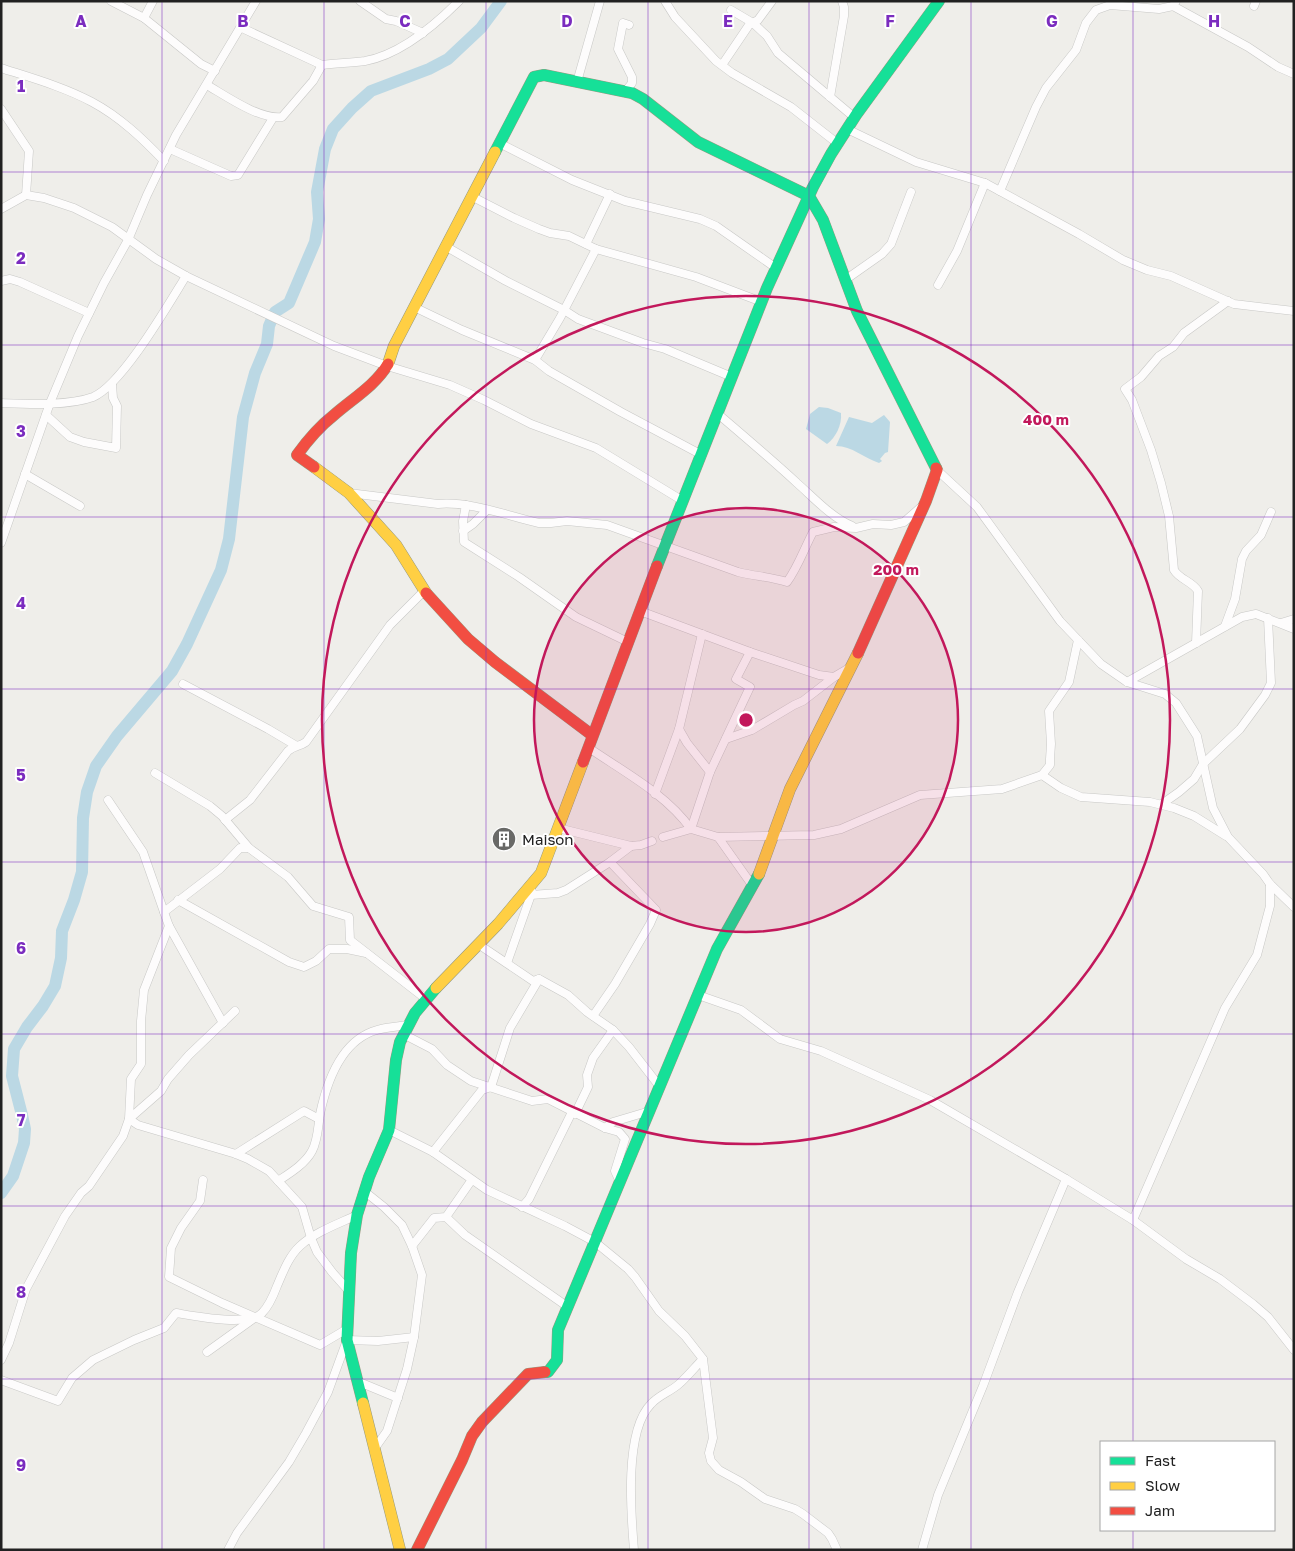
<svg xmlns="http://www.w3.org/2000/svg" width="1295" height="1551" font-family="'Golos Text',sans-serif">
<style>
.water{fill:#bbd8e4}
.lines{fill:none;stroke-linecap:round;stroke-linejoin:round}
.river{stroke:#bbd8e4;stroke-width:12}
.street-casing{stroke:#c8c8c6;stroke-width:9}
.fast-casing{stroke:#969a80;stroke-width:12}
.slow-casing{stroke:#969a80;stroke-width:12}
.jam-casing{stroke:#969a80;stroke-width:12}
.street{stroke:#fdfcfc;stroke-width:8}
.fast{stroke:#16e098;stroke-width:11}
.slow{stroke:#ffcf43;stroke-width:11}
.jam{stroke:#f24e42;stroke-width:11}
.grid{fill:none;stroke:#7b2cbf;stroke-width:1;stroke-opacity:0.55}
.ring{fill:none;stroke:#c2185b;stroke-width:2.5}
.labels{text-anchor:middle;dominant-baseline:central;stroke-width:4;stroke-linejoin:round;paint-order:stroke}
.poi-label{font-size:15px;fill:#212121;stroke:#fff;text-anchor:start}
.grid-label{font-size:16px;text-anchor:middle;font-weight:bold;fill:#7b2cbf;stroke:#fff;stroke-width:4;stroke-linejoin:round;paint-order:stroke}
.centre{fill:#c2185b;stroke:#fff;stroke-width:2.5}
.ring-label{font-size:15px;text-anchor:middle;font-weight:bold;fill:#c2185b;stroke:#fff;stroke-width:4;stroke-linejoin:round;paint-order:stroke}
</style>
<rect width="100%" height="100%" fill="#efeeea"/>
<g class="water">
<path d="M819,407l9,1 13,5c1,12 -5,24 -14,31l-21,-15 4,-15z"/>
<path d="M884,415l6,7 -2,30 -3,1 -5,6 2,2 -3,2c-15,-5 -27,-17 -43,-17l13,-29 23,6z"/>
</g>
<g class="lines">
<path class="river" d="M1,1193l12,-17 11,-33 1,-14 -3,-14 -10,-39 2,-27 13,-22 16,-21 12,-20 6,-28 1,-27 12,-31 8,-28 1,-54 4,-26 9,-26 21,-30 55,-65 15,-27 34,-74 8,-31 14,-122 12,-44 12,-29 2,-18 6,-14 14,-9 26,-61 4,-23 -2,-27 8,-43 8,-20 19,-21 19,-17 58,-22 19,-10 33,-31 20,-27"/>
<g class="street-casing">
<g id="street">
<path d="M111,1l33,17"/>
<path d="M153,1l-9,17 57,46 14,7"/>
<path d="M360,1l26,18 10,2 27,12"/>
<path d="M665,1l10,16 41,44 16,12 59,34 46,36"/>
<path d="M1173,6l75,41 30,20 16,7"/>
<path d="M1254,6l2,-5"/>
<path d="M731,10l22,13 14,13 11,17 77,65"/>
<path d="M242,28l80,37"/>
<path d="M722,65l27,-40 9,-5 14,-19"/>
<path d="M1,68c31,10 63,19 91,34 28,15 51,37 72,59"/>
<path d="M577,82l23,-81"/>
<path d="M207,85c19,11 53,35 75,32l31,-36 9,-16c14,-2 29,-2 43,-4 34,-6 70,-36 94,-60"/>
<path d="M625,92l7,-9v-6l-14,-28 5,-26 6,2"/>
<path d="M830,97l14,-81v-9l-2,-6"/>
<path d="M1,109l28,42 -3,44"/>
<path d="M847,129l69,33 69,21 94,51 44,26 24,10 24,6 63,28 60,7"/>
<path d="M499,143l73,37 53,21 75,18 16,7 60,42"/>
<path d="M170,149l61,27 7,-1 35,-57"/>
<path d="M1000,191l36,-84 10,-19 30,-38 10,-27 10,-13 14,-5 49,4 14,-3 3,-5"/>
<path d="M471,196l43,22 25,11 11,4 19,3 27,13 100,28 66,25"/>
<path d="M1,209l25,-14 18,3 30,10 38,19 44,32 30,17 148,70 53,20 63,19 34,15 47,24 65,24 87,53"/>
<path d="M586,244l24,-50"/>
<path d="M445,246l61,35 58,29 14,9 65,24 22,6 67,28"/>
<path d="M845,280l37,-26 9,-10 20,-52"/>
<path d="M1,281l9,-2 10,3 69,31"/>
<path d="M938,285l19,-34 28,-68"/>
<path d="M414,307l48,23 73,30 14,11 72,41 81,43"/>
<path d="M535,360l25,-42 36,-69"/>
<path d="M1,403c27,1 68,3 92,-6 29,-12 75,-92 93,-121"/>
<path d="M718,414c27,23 53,45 79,69 17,15 34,34 55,43"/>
<path d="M46,415l24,22 14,5 32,6 1,-42 -4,-8 -1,-14"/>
<path d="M937,470l40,37 83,114 41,43 26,18 38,12 11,9 21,33 16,72 15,29 35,37 7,10 24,23"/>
<path d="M25,474l55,32"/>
<path d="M349,493l89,11c32,-3 70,12 101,19h12l16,-2 40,4 131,47c16,4 33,5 49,10 11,-15 17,-33 26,-50l21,-5 22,1 17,-4 18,1 13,-3 16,-14"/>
<path d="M466,505l-3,16 1,21 55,35 57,40 52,25"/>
<path d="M463,531l10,-7 14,-14"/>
<path d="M1,543l49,-140 28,-67 26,-53 24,-43 19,-45 29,-60 80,-134"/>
<path d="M640,611l110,41 69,23 15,2"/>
<path d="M1281,623l13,-4"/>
<path d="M1225,626l10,-27 7,-40 4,-8 15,-16 10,-23"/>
<path d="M1196,643l2,-52c-6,-10 -18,-11 -24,-21l-5,-54 -8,-33 -10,-33 -19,-50 -7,-11 16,-12 18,-21 14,-9 11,-14 44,-32"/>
<path d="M1127,682l115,-65 14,-3 38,15"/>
<path d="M183,684l85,45 27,16"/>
<path d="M679,729l8,14 23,29"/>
<path d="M726,739l26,-9 42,-25 9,-4 31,-24 17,-10"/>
<path d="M589,748c35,24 77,46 102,81"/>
<path d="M155,773l55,33 12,10 27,32"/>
<path d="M1042,775l19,13 20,9 69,5 24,6 20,8 32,20"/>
<path d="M655,794l24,-65 23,-95"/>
<path d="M108,800l35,52 21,60"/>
<path d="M1162,804l17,-12 15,-13 9,-15 37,-35 25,-34 6,-12 -3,-65"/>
<path d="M225,820l25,-20 38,-49c7,-6 11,-4 18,-9l84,-117 34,-34"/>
<path d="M558,828l73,18 10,-1 11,-4"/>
<path d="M691,829l19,-57 40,-85 -14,-8 14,-27"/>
<path d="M663,837l28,-8 27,8 96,-2 27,-6 79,-34 82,-6 40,-14 8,-10v-6l1,-15 -2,-33 20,-29 9,-42"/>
<path d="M718,837l34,48"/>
<path d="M531,895l27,-2 8,-3 44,-28 21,-16"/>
<path d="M178,900l111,62 15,5 12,-6 13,-12h18l19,4"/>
<path d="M169,926l54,97"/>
<path d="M478,944l55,37 6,-2 29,16 19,17 26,18 16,17 31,40"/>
<path d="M507,963l25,-71"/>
<path d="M698,995l43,15 39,29 41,12 109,49 136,79 67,41 53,39 34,20 33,25 15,13 26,33"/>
<path d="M235,1011l-46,44 -21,24 -7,12 -32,28 9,6 98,29 12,5 21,12 33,36 9,31 6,14 15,20 16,18"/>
<path d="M593,1016l22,-32 35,-60 6,-14 -46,-48"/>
<path d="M403,1034l29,15 15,16 24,16 61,20 16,-2 57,29 14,4 6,7 -10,32 5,11"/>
<path d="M575,1114l13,-27 -1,-12 6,-17 20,-28"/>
<path d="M605,1128l8,-6 37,-11"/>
<path d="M389,1130l44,22 54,38 78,36 30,16 33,27 7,8 24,34 26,25 18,23 10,79 -4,15 2,8 8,9 22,12 24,17 30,10 8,5 25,19 4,6 5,11"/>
<path d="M433,1152l49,-62 9,-3 19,-59 29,-49"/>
<path d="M236,1154l68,-43 15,8"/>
<path d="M203,1180l-3,21 -19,27 -10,20 -2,29 53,26 98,42 27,-16"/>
<path d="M278,1181c12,-8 27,-17 34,-30 6,-11 6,-25 8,-37 7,-33 21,-74 57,-84 10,-3 20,-3 30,-5"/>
<path d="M364,1191l20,16 18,18 10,21 10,29 -8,62 -7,32 -20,62 -12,17"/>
<path d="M522,1207l7,-8 43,-87"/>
<path d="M446,1217l19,18 103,72"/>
<path d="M1133,1220l92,-212 32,-53 13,-49v-22"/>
<path d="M412,1246l22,-28 12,-1 25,-36"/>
<path d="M207,1352l46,-33"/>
<path d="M1,1360l8,-17 17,-54 39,-73 16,-23 8,-7 34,-50 6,-17 2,-40 10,-15v-43l3,-31 25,-64 -5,-14 56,-43 20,-21h9l39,29 25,29 36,11 1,23 76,59"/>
<path d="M1,1380l57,21 14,-23 21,-18 41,-20 30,-12 12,-15c18,3 73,14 86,0 7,-7 12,-19 15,-27 6,-14 12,-30 23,-40 15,-14 38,-22 57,-31"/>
<path d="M359,1382l39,16"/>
<path d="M228,1550l9,-17 52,-71 17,-29 22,-41 19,-52 31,1 36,-4"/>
<path d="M634,1550c-3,-36 -10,-119 17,-146 8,-9 19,-12 28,-20 8,-7 16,-17 24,-25"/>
<path d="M922,1550l16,-55 45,-109 35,-94 48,-113"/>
</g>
</g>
<g class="fast-casing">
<g id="fast">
<path d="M495,152l39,-75 10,-2 88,18 11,6 55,43 111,54 14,24 34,91 79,157"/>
<path d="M657,566l110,-278 46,-101 18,-33 25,-39 83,-114"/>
<path d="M545,1372h3l9,-12 1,-30 159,-381 42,-75"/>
<path d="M363,1403l-16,-63 4,-87 6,-38 12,-38 20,-47 7,-70 4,-18 15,-29 21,-25"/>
</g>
</g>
<g class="slow-casing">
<g id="slow">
<path d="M388,364l6,-18 101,-194"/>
<path d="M314,467l35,26 47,52 30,48"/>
<path d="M759,874l31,-85 68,-136"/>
<path d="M436,988l62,-64 43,-51 42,-111"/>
<path d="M363,1403l37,147"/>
</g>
</g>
<g class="jam-casing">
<g id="jam">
<path d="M314,467l-17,-12c10,-14 23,-29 37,-40 18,-16 41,-29 54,-51"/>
<path d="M426,593l42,46 27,23 97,73"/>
<path d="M858,653l68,-152 11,-31 -1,-2"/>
<path d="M583,762l74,-196"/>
<path d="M417,1550l45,-90 10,-24 10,-14 46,-48 17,-2"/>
</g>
</g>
<use href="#street" class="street"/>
<use href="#fast" class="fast"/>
<use href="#slow" class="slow"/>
<use href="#jam" class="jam"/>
</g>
<path class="grid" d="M162,1v1549M324,1v1549M486,1v1549M648,1v1549M809,1v1549M971,1v1549M1133,1v1441M1,172h1293M1,345h1293M1,517h1293M1,689h1293M1,862h1293M1,1034h1293M1,1206h1293M1,1379h1293M1133,1530v20"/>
<circle cx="746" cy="720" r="212" fill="#c2185b" fill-opacity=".12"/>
<g class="ring">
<circle cx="746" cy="720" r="212"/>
<circle cx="746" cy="720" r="424"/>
</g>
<defs>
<g id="building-disc" transform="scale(1.25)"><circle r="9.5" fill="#696967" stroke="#fff"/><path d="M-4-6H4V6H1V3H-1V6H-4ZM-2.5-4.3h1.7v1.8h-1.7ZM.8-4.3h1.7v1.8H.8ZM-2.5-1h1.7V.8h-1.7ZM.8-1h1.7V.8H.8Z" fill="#fff"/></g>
</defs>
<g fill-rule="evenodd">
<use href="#building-disc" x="504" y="839"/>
</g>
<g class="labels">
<g class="poi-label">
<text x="522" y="839">Maison</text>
</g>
</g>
<g class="grid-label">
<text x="81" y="27">A</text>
<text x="243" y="27">B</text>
<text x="405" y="27">C</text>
<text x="567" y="27">D</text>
<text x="728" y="27">E</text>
<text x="890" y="27">F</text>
<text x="1052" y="27">G</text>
<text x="1214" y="27">H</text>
<text x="21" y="92">1</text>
<text x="21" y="264">2</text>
<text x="21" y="437">3</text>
<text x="21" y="609">4</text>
<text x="21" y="781">5</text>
<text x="21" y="954">6</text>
<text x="21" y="1126">7</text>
<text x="21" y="1298">8</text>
<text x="21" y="1471">9</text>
</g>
<circle cx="746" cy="720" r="8" class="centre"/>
<g class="ring-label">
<text x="1046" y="425">400 m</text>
<text x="896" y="575">200 m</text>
</g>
<rect width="1295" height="1551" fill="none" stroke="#212121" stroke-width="5"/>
<rect x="1100" y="1441" width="175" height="90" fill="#ffffff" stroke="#a6a6a6"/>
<rect x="1110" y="1457" width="25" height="8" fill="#16e098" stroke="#a6a6a6"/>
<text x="1145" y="1466" font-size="15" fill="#212121">Fast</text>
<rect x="1110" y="1482" width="25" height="8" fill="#ffcf43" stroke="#a6a6a6"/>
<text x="1145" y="1491" font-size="15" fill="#212121">Slow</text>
<rect x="1110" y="1507" width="25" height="8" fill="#f24e42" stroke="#a6a6a6"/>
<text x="1145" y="1516" font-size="15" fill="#212121">Jam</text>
</svg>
